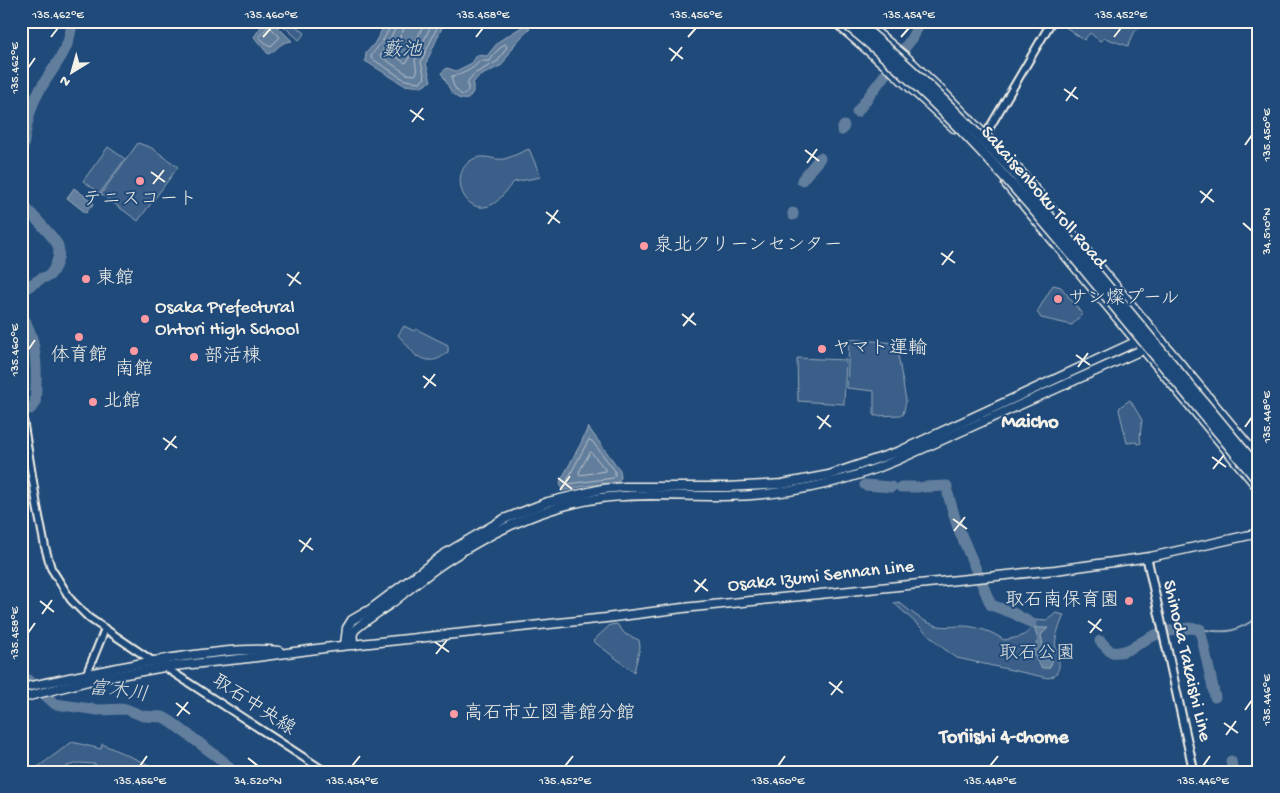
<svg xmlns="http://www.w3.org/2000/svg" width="1280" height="793" font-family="'Gochi Hand','Klee One',sans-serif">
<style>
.green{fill:#3a5f88;stroke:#97a8b8}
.water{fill:#627e9d;stroke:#9cacbb}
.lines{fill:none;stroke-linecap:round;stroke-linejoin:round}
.shore{stroke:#bac3ca;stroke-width:1}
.stream{stroke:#9cacbb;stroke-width:2}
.river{stroke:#627e9d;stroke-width:11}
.tertiary-casing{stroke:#f4f1e8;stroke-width:10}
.secondary-casing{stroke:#f4f1e8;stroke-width:11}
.primary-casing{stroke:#f4f1e8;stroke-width:11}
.tertiary{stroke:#1f4a7a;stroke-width:6}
.secondary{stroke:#1f4a7a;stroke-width:7}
.primary{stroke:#1f4a7a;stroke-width:8}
.trunk-bridge-casing{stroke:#f4f1e8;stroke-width:12;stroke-linecap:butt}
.trunk-bridge{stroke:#1f4a7a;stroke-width:9}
.ticks{fill:none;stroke:#f4f1e8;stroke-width:2}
.poi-dot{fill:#ff9aa2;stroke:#1f4a7a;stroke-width:2}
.labels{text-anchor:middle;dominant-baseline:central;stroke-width:4;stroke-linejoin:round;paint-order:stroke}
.street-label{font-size:19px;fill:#f4f1e8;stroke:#1f4a7a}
.poi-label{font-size:19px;fill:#f4f1e8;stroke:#1f4a7a;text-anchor:start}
.park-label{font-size:19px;fill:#e1e2de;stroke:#1f4a7a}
.water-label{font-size:20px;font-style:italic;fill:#dee0dd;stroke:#1f4a7a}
.neighbourhood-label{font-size:20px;font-weight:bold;fill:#f4f1e8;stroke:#1f4a7a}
.neatline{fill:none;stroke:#f4f1e8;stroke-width:2}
.ticks-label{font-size:12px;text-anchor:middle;fill:#f4f1e8}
</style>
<rect width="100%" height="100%" fill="#1f4a7a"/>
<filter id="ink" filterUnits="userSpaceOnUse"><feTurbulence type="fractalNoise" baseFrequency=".02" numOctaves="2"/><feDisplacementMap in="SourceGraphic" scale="10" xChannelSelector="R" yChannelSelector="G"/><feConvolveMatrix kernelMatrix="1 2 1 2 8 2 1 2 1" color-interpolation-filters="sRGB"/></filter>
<g filter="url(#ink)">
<g class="green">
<path d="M278,21h21l2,1 -4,5 8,6 -6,7z"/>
<path d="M1063,21h90l-18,10 -7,15 -23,-8 -5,3 -10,-8 -6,7 -23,-16z"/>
<path d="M138,143l14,5 26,19 -40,54 -37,-27z"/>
<path d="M108,147l17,12 -25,34 -17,-12z"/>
<path d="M529,149l12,28 -27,5c-8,7 -12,17 -21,22 -27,15 -45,-27 -23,-43 14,-9 23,0 34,-2 8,-2 17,-7 25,-10z"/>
<path d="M1053,285l8,2 21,27 -10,11 -31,-7 -4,-6z"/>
<path d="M404,326l10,5 2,-2 32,16v7c-10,9 -18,11 -30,4l-1,1 -19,-22z"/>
<path d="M849,339l47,4 10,58 -3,14 -29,1v-25l-27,-3z"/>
<path d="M797,358l49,2 -2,44 -46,-3z"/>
<path d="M1130,400l12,20 -2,16 1,7 -4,1 -1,-2 -9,1 -8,-33 1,-3z"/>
<path d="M899,602c11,9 22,19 36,23 10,3 18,1 28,1 13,0 30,6 41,14 19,-4 22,-2 31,-20l11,1 10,-8 8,2c-3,8 -7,16 -8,23 -3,14 10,26 -2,38l-6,2 -91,-20 -14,-10 -49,-45z"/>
<path d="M617,624l8,10 14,6 1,7 -6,25 -41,-31 17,-16z"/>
<path d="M72,742l29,7 1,-5 45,20 10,8h-58l-4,-8 -16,-1 -12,3 -1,6h-35z"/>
</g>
<g class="water">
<path d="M265,21h7l20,20c-15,2 -13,9 -24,13l-14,-17z"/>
<path d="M387,21h58l-19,42 5,18 -9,6 -18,-2 -39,-24 1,-8 8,-9z"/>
<path d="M525,25l5,3 -15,16 -13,21 -24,12 -5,6v9l-5,7c-17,3 -19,-15 -27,-26l6,-5 9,3 16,-8 5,-8 10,1 12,-15z"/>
<path d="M74,188l20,15 -8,10 -19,-15z"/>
<path d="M588,427l32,43 1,8 -5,5 -31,3 -23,5 -2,-9 21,-39z"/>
<path d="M1034,626l4,2h10l-7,7 2,10 5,2c2,6 6,16 1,21h-7c-9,-11 -10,-16 -4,-28z"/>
</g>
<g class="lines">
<g class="shore">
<path d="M391,21c-1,9 -8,20 -14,27 -3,4 -5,5 -6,10l34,22 15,2 5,-4 -4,-16 19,-41"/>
<path d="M397,21l-1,7 -16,28 27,18 8,1 2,-2 -2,-13 18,-39"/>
<path d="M405,21l-2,10 -12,22 14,10 2,-1 18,-41"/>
<path d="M269,26l11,11 -10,10 -11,-10z"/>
<path d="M505,44l2,3 -9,14 -24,13 -6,7v9l-3,4 -3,1c-6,-4 -11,-12 -10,-19 10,-1 21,-7 28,-15h10l5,-8z"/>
<path d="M589,440l3,1 23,30v5l-2,2 -45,6 -1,-3z"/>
<path d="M591,452l14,17v2l-25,4 -1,-3 10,-18z"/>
</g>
<path class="stream" d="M1200,629c28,5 35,3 59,-12"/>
<g class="river">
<path d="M857,112l53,-71 11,-20"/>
<path d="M842,130l2,-4"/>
<path d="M21,157c4,-20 6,-42 15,-60 14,-29 34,-42 36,-76"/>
<path d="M802,180l18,-22"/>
<path d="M21,202c8,11 34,35 37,44 3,10 -3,23 -9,30l-7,2 -21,13"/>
<path d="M793,213v2"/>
<path d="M21,314c2,4 5,7 6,11 11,21 10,55 8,79l-5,5 -9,-1"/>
<path d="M865,485l26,2"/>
<path d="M901,487h17"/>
<path d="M924,487l23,-1v3"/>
<path d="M948,494l9,31 34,80 22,8 18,10"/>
<path d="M1169,631l21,-3 10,1 15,68"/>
<path d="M1100,641l11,11c19,3 30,-13 47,-18"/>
<path d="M21,674l34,30 43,6 28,-1 17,7 20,1 7,4 53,40 10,11"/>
<path d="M1231,761l2,11"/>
</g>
<g class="tertiary-casing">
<g id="tertiary">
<path d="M983,139l69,-118"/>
<path d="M21,407l16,99 8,41 6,21 20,32 18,18 65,44"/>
<path d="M163,666l163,106"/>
<path d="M88,677l-1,-4 18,-44"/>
</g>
</g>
<g class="secondary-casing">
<path id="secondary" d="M1147,558l47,214"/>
</g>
<g class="primary-casing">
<g id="primary">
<path d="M834,21l59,51 61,56"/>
<path d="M863,21l43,36 40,38 74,76 239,287"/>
<path d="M1006,184l253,305"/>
<path d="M345,645l2,-17 5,-8 19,-11 72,-54 61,-36 44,-17 54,-13 23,-2h101l56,-3 47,-9 71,-24 255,-118"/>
<path d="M354,645c-1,-5 -3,-9 0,-14 3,-5 32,-24 39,-29 18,-14 36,-30 55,-42 46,-30 97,-54 153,-62 37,-5 76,-2 113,-2 63,1 124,-11 181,-35l267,-120"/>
<path d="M21,688c60,-12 120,-27 181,-34 25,-3 52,-6 77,-3"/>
<path d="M21,698l67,-17 76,-14 85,-9 83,-11 274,-29 77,-10 372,-38 95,-13 109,-24"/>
</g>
</g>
<use href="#tertiary" class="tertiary"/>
<use href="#secondary" class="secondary"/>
<use href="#primary" class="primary"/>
<g class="trunk-bridge-casing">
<g id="trunk-bridge">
<path d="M842,21c101,80 183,176 264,275 51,62 102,124 153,186"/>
<path d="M855,21c57,46 109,98 158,151l246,297"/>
</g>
</g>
<use href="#trunk-bridge" class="trunk-bridge"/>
</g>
</g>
<path class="ticks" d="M51,37l7,-9M263,37l8,-9M476,37l7,-9M688,37l8,-9M901,37l8,-9M1114,37l7,-9M669,48l14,11M671,61l11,-14M28,68l7,-10M1064,89l14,10M1066,101l10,-14M410,110l14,10M412,122l11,-14M1245,145l7,-10M805,150l14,11M807,163l10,-14M151,172l14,10M153,184l11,-14M1200,191l14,11M1201,203l11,-14M546,212l14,11M1243,223l9,8M548,224l10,-14M941,253l14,10M942,265l11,-14M287,274l14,10M289,286l10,-14M682,314l14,11M683,326l11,-13M28,350l7,-10M1076,355l14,10M1078,367l10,-14M423,376l13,10M424,388l11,-14M817,416l14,11M1245,427l7,-10M819,429l10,-14M163,438l14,10M165,450l11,-14M1212,457l14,10M1213,469l11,-14M558,478l14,11M560,490l10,-14M953,519l14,10M954,531l11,-14M299,540l14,10M301,552l10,-14M694,580l14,11M695,592l11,-13M40,601l14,11M42,614l10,-14M1088,621l14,10M28,633l7,-10M1090,633l11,-14M435,642l14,10M436,654l11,-14M829,682l14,11M831,695l11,-14M176,703l14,11M1245,710l7,-10M177,716l11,-14M1224,723l14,10M1226,735l10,-14M248,758l10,8M140,766l7,-10M352,766l8,-10M565,766l8,-10M778,766l7,-10M990,766l8,-10M1203,766l7,-10"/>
<g class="poi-dot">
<circle cx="140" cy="181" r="5"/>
<circle cx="644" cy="246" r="5"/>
<circle cx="86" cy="279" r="5"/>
<circle cx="1058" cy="299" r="5"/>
<circle cx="145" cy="319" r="5"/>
<circle cx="79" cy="337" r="5"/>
<circle cx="822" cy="349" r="5"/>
<circle cx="134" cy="351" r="5"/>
<circle cx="194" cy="357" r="5"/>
<circle cx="93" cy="402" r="5"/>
<circle cx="1129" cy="601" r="5"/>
<circle cx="454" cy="714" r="5"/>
</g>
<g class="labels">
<g class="street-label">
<text transform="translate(1043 198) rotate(49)">Sakaisenboku Toll Road</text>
<text transform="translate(821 577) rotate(-6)">Osaka Izumi Sennan Line</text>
<text transform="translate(1186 661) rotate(77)">Shinoda Takaishi Line</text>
<text transform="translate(253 706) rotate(33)">取石中央線</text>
</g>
<g class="poi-label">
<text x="140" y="200" text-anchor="middle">テニスコート</text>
<text x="654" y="246">泉北クリーンセンター</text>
<text x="96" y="279">東館</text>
<text x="1068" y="299">サン燦プール</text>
<text x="155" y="308">Osaka Prefectural<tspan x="155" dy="22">Ohtori High School</tspan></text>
<text x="832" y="349">ヤマト運輸</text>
<text x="79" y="356" text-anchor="middle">体育館</text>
<text x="204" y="357">部活棟</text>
<text x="134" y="370" text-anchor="middle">南館</text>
<text x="103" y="402">北館</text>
<text x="1119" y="601" text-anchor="end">取石南保育園</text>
<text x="464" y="714">高石市立図書館分館</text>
</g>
<g class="park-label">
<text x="1037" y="654">取石公園</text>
</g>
<g class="water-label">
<text x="402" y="51">藪池</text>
<text transform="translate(118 693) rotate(7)">富木川</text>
</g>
<g class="neighbourhood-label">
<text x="1030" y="423">Maicho</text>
<text x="1004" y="738">Toriishi 4-chome</text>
</g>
</g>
<rect width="1280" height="793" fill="none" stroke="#1f4a7a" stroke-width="55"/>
<g transform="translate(72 72) rotate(217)" stroke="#1f4a7a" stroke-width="4" paint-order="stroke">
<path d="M0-4L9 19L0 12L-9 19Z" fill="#f4f1e8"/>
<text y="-8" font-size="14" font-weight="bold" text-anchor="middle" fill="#f4f1e8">N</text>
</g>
<rect x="28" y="28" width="1224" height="738" class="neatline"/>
<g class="ticks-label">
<text x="58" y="18">135.462°E</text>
<text x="271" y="18">135.460°E</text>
<text x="483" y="18">135.458°E</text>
<text x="696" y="18">135.456°E</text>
<text x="909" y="18">135.454°E</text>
<text x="1121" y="18">135.452°E</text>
<text transform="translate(14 68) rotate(-90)" y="4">135.462°E</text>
<text transform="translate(1266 135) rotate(-90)" y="4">135.450°E</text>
<text transform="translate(1266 231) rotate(-90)" y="4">34.510°N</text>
<text transform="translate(14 350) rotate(-90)" y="4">135.460°E</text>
<text transform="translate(1266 417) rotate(-90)" y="4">135.448°E</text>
<text transform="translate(14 633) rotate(-90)" y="4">135.458°E</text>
<text transform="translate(1266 700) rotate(-90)" y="4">135.446°E</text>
<text x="140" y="784">135.456°E</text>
<text x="258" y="784">34.520°N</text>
<text x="352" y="784">135.454°E</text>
<text x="565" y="784">135.452°E</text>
<text x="778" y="784">135.450°E</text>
<text x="990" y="784">135.448°E</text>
<text x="1203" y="784">135.446°E</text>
</g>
</svg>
